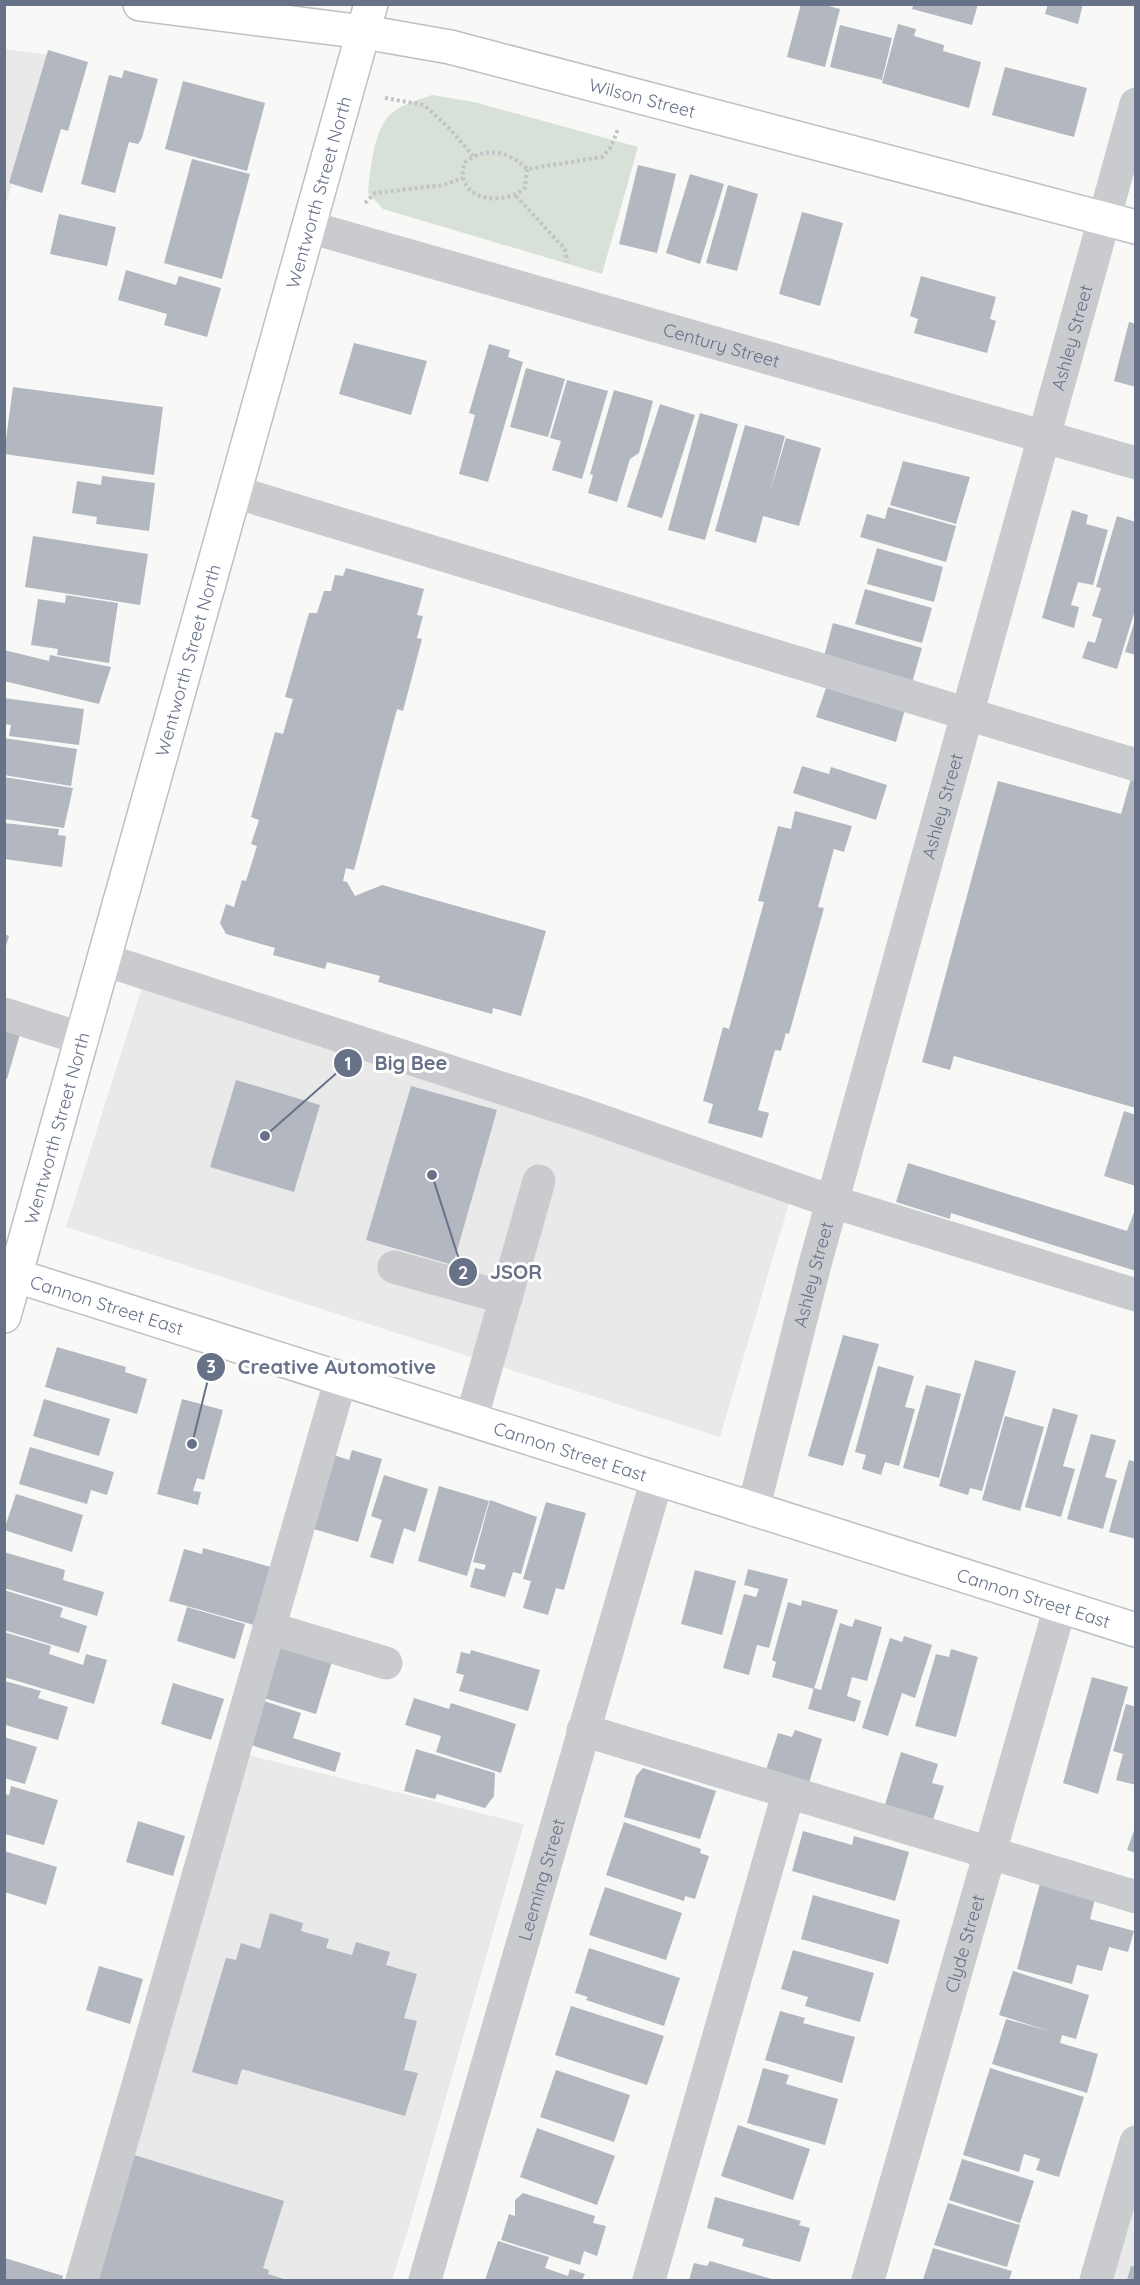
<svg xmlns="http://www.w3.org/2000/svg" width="1140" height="2285" font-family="Quicksand,sans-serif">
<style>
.built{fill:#e9e9e9}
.green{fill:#d8e1d7}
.building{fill:#b3b7c0}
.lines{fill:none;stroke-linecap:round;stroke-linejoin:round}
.major-casing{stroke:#bdbfc4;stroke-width:36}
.path{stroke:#c2c3c6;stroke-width:4;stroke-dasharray:3 3;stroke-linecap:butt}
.minor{stroke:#c9cbcf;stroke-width:33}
.major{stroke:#fff;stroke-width:33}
.labels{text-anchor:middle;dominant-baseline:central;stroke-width:6;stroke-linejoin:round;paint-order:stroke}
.street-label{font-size:18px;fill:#677188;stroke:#fff}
.leader{fill:none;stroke:#677188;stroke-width:2}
.callout-dot{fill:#677188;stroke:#fff;stroke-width:2}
.mark-label{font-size:18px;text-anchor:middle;font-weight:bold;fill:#fff}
.callout-label{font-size:20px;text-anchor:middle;font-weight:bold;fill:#677188;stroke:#fff;stroke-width:6;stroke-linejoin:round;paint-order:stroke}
</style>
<rect width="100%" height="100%" fill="#f8f9f6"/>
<g class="built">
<path d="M5,49l43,6 -43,152z"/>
<path d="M144,981l648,212 -72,244 -654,-210z"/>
<path d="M248,1755l276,69 -114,399 -18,57h-295z"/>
<path d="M1135,2175v105h-30z"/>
</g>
<path class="green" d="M432,95l42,7 164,45 -36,127 -219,-65 -15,-16c2,-22 5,-55 18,-74 10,-13 31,-19 46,-24z"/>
<g class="building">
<path d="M801,4h20l19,5 -15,58 -38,-10z"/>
<path d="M914,4h64l-6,21 -60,-16z"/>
<path d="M1048,4h35l-5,20 -33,-10z"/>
<path d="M898,24l18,5 -2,7 30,9 -1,6 38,11 -12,46 -87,-25z"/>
<path d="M840,25l52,13 -10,42 -52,-13z"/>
<path d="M48,50l40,12 -20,69 -7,-2 -19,64 -33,-10z"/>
<path d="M1005,67l82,21 -13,49 -82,-22z"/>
<path d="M124,70l34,9 -16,59 -4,6 -9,-2 -14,51 -34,-9 28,-109 13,3z"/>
<path d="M183,81l82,22 -18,68 -82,-22z"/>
<path d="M192,159l58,15 -28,105 -58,-16z"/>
<path d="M638,165l38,9 -19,79 -38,-9z"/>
<path d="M690,174l34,10 -24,80 -34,-11z"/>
<path d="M728,185l30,9 -21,77 -31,-8z"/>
<path d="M802,212l41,11 -23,83 -41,-12z"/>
<path d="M59,214l57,13 -9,39 -57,-12z"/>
<path d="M126,270l50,15 3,-9 42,12 -14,49 -43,-12 3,-11 -49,-14z"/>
<path d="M921,276l75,21 -6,22 6,2 -9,32 -73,-20 4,-14 -8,-3z"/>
<path d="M1129,322l7,2v63l-22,-6z"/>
<path d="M354,343l73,18 -16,54 -72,-21z"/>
<path d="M489,344l21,6 -2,7 15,5 -35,120 -29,-8 16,-59 -6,-2z"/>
<path d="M526,368l39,11 -17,58 -38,-10z"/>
<path d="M567,380l41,11 -26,88 -30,-9 9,-29 -11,-3z"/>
<path d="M13,387l150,20 -9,68 -150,-21z"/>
<path d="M614,390l39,11 -14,52 -9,6 -13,43 -29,-9 5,-18 -3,-1z"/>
<path d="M660,404l35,11 -33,103 -35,-11z"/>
<path d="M700,413l38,11 -33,116 -37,-10z"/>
<path d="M745,425l40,11 -15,56 16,-54 35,10 -22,78 -36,-10 -7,27 -41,-12z"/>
<path d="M903,461l67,16 -14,47 -66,-19z"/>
<path d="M102,476l53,7 -6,48 -53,-7 1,-7 -25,-4 5,-32 24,4z"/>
<path d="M888,507l68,19 -10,36 -86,-25 7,-23 18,5z"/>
<path d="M1072,510l16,5 -2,9 22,6 -15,55 -15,-3 -7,23 8,2 -5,21 -32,-10z"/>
<path d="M1117,516l19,6v85l-19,62 -35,-11 6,-17 7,2 7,-24 -10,-3 9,-28 -5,-1z"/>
<path d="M33,536l115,18 -8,51 -115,-18z"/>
<path d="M877,548l66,19 -9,35 -67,-18z"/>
<path d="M346,568l78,21 -7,26 6,1 -6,22 5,1 -19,72 -6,-2 -43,161 -8,-2 -3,13 4,1 8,14 27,-11 164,46 -25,85 -28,-8 -1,6 -114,-32 2,-6 -53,-14 -2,7 -52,-14 2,-7 -49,-14 -6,-11 6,-19 8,3 8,-27 4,1 11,-35 -6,-2 8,-24 -8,-3 24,-85 8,2 10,-35 -8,-2 24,-84h8l7,-22h7l4,-16 8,1z"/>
<path d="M865,589l67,19 -10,35 -67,-19z"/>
<path d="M66,595l52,8 -9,60 -52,-8 1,-6 -27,-4 7,-46 27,4z"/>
<path d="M1135,620h1v35l-11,-3z"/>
<path d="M833,623l89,25 -11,38 -88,-26z"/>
<path d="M4,650l45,11 1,-6 61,12 -12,37 -95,-23z"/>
<path d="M826,688l81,14 -11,40 -80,-25z"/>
<path d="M4,698l80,11 -5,36 -70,-9 2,-11 -7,-1z"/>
<path d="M4,738l73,11 -6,37 -67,-11z"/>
<path d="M802,766l27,8 2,-7 56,18 -11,35 -83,-27z"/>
<path d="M1132,775l4,1v332l-182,-52 -4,14 -28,-8 76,-281 123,33z"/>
<path d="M4,777l69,11 -9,40 -60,-9z"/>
<path d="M795,811l57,15 -8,26 -10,-3 -16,58 6,1 -35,126 -3,-1 -5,18 -6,-1 -17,60 11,3 -7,25 -54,-15 5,-19 -10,-3 20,-74 6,2 35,-127 -6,-1 20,-75 13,3z"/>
<path d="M4,823l55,6 -1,6 8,1 -4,31 -58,-8z"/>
<path d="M4,934l5,2 -4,13 -1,-1z"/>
<path d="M4,1019l19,5 -16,55 -3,-1z"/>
<path d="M236,1080l84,25 -26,87 -84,-25z"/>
<path d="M411,1086l86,24 -44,155 -87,-25z"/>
<path d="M1124,1111l12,4v71l-32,-10z"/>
<path d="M908,1163l219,68 9,-24v64l-185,-58 -1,6 -54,-17z"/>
<path d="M843,1335l36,9 -36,122 -35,-10z"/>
<path d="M57,1347l69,20 -1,5 22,7 -10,35 -92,-27z"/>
<path d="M975,1360l41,11 -34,120 -12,-3 -2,7 -29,-9z"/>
<path d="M878,1366l36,10 -9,31 10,2 -16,57 -14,-4 -4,13 -19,-6 4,-14 -11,-3z"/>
<path d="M926,1385l35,9 -22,84 -36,-10z"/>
<path d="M44,1399l66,20 -11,37 -66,-20z"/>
<path d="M182,1399l41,11 -19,70 -7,-2 -4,13 8,1 -3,13 -41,-11z"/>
<path d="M1053,1408l25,7 -15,51 12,3 -14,48 -36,-10z"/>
<path d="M1005,1416l39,11 -24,84 -38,-11z"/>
<path d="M1091,1434l25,6 -11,37 12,3 -14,49 -36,-10z"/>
<path d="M30,1447l84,25 -7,23 -16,-5 -4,14 -68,-20z"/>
<path d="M352,1450l30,9 -24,83 -48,-14 21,-74 18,6z"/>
<path d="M1129,1460l7,2v77l-27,-7z"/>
<path d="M384,1475l44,14 -13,43 -11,-4 -11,36 -23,-7 12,-37 -11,-4z"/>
<path d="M439,1486l50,15 -22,75 -49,-15z"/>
<path d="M16,1494l67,21 -11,37 -68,-22z"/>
<path d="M490,1500l47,17 -16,57 -8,-2 -8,25 -35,-10 5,-19 9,2 2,-5 -13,-3z"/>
<path d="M546,1502l40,11 -22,77 -8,-2 -8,27 -25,-7 8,-27 -8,-2z"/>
<path d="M203,1548l68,19 -17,58 -85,-24 15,-52 18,5z"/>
<path d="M4,1552l61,18 -2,10 41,12 -7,24 -93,-28z"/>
<path d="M748,1569l40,10 -19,69 -12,-3 -8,30 -26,-7 21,-74 12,3 3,-8 -15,-4z"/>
<path d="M695,1570l41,11 -14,54 -41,-11z"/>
<path d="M4,1590l59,18 -3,9 27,9 -8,27 -75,-23z"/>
<path d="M802,1600l36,10 -24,79 -42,-12 4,-15 -4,-2 16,-58 13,4z"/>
<path d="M187,1607l58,17 -10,35 -58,-18z"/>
<path d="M855,1619l27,8 -15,54 -15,-4 -5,19 14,5 -6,21 -47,-13 6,-21 7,2 19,-67 12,4z"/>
<path d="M4,1632l47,14 -2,8 34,11 3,-11 21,6 -13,44 -90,-27z"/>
<path d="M904,1636l28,9 -17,53 -13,-5 -14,43 -26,-8 28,-90 12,4z"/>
<path d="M275,1640l58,18 -17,56 -59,-18z"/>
<path d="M951,1649l27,8 -22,80 -41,-11 21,-72 13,3z"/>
<path d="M471,1650l69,20 -12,41 -69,-20 5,-16 -8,-2 5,-21 9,2z"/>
<path d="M1092,1677l36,10 -30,107 -35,-11z"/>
<path d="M5,1681l36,10 -3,7 30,9 -10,33 -53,-15z"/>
<path d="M173,1683l51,16 -13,41 -50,-16z"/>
<path d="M414,1698l35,11 2,-6 65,21 -15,49 -65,-21 5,-16 -36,-11z"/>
<path d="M264,1701l37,12 -8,25 48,15 -6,19 -84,-27z"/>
<path d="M1126,1704l10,3v78l-20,-5 7,-26 -10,-3z"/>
<path d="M795,1730l27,9 -13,44 -43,-13 12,-37 14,4z"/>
<path d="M4,1737l33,10 -12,37 -21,-6z"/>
<path d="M416,1749l79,24 -1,23 -9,12 -48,-14 -2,5 -31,-8z"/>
<path d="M901,1752l37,12 -6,19 12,3 -12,37 -48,-15z"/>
<path d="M643,1768l73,23 -16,48 -76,-22 12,-41z"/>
<path d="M11,1786l47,14 -14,45 -39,-11v-40l4,1z"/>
<path d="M138,1821l47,15 -12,40 -47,-14z"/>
<path d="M624,1822l77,27 -1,4 9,3 -14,43 -10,-3 -1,5 -78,-26z"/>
<path d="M1136,1825v28l-9,-3z"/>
<path d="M803,1831l49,14 2,-9 55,16 -14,49 -103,-30z"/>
<path d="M4,1851l53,16 -11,38 -42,-13z"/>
<path d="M1041,1880l55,15 -6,24 44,12 -6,21 -19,-5 -7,24 -25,-6 -5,19 -55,-15z"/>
<path d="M605,1887l77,26 -16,47 -77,-25z"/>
<path d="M813,1895l87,25 -12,44 -87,-25z"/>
<path d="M270,1913l33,10 -2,8 28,8 -3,9 26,7 4,-13 34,10 -4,13 31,9 -13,44 13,3 -13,49 14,3 -13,43 -163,-47 -5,16 -45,-13 34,-114 10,2 5,-17 19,6z"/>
<path d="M589,1948l91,30 -16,48 -78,-26 2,-3 -13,-4z"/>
<path d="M793,1950l81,23 -14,49 -55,-16 3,-9 -27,-8z"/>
<path d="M99,1966l44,13 -13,45 -44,-14z"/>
<path d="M1013,1971l76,24 -13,44 -14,-4 -2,8 38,11 -11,39 -95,-29 14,-45 46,13 -53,-17z"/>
<path d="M571,2006l93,30 -17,49 -92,-30z"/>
<path d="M780,2011l25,7 -2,5 52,14 -13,46 -77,-23z"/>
<path d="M763,2068l26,7 -3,9 52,15 -13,46 -78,-22z"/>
<path d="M990,2068l94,29 -25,80 -23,-7 4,-11 -16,-5 -5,18 -56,-17z"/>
<path d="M556,2070l74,25 -16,47 -74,-25z"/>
<path d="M738,2125l72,24 -17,51 -72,-24z"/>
<path d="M537,2128l78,28 -18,49 -77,-28z"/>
<path d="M131,2154l153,47 -21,67 6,2 -1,4 19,6h-195z"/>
<path d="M962,2159l72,22 -14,42 -71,-23z"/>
<path d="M523,2193l72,23 -2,7 13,3 -9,30 -13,-5 -4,14 -79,-25 8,-26 6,2v-16z"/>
<path d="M715,2197l86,24 -2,4 11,3 -10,34 -58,-16 2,-7 -37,-11z"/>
<path d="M948,2203l72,22 -13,42 -73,-22z"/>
<path d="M498,2241l51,16 -4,11 23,8 2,-7 15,5 -3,6h-97z"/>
<path d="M933,2248l79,23 -3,9h-86z"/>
<path d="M5,2258l58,18 -1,4h-57z"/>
<path d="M710,2261l65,19h-86l5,-17 13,3z"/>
<path d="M1131,2266l5,1v13h-9z"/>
</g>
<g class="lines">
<g class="major-casing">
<g id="major">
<path id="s5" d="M140,4l224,28 86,15 686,180"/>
<path id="s6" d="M4,1272l1132,358"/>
<path id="s7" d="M4,1316l367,-1312"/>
</g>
</g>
<g class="path">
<path d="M385,98l39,7 24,22 25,29"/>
<path d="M527,169l-2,19c-16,14 -54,17 -62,-10 -1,-4 1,-11 1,-15 21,-17 45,-12 63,6l75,-12 9,-10 7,-18"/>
<path d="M516,196l49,53 2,13"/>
<path d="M365,203l10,-10 68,-8 20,-7"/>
</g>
<g class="minor">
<path id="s1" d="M309,227l827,236"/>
<path d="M235,492l901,273"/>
<path d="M105,960l477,154 251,88 303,93"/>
<path d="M4,1014l79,25"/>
<path d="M394,1267l112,31"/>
<path d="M471,1420l68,-239"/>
<path id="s2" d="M753,1510l62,-246 321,-1160"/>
<path d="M269,1628l117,35"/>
<path d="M583,1730l553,167"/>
<path d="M82,2280l259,-902"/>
<path id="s3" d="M425,2280l232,-801"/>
<path d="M649,2280l139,-486"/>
<path id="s4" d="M868,2280l192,-673"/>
<path d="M1096,2280l40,-138"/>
</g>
<use href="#major" class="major"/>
</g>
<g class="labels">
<g class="street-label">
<text stroke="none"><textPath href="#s5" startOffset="512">Wilson Street</textPath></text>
<text stroke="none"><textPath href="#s7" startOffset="1167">Wentworth Street North</textPath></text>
<text stroke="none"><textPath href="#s2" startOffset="1215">Ashley Street</textPath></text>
<text stroke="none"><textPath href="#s1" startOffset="429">Century Street</textPath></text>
<text stroke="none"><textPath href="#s7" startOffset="681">Wentworth Street North</textPath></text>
<text stroke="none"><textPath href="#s2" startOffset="729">Ashley Street</textPath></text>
<text stroke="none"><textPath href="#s7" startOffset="195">Wentworth Street North</textPath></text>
<text stroke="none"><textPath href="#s2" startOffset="243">Ashley Street</textPath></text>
<text stroke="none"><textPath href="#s6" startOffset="108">Cannon Street East</textPath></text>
<text stroke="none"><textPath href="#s6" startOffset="594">Cannon Street East</textPath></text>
<text stroke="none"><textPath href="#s6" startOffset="1080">Cannon Street East</textPath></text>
<text stroke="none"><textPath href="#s3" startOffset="417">Leeming Street</textPath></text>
<text stroke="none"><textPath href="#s4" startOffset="350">Clyde Street</textPath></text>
</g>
</g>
<path class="leader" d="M265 1136L348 1063M432 1175L463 1272M192 1444L211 1367"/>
<g class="callout-dot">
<circle cx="265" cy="1136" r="6"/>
<circle cx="432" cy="1175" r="6"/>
<circle cx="192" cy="1444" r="6"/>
<circle cx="348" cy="1063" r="15"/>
<circle cx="463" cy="1272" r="15"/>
<circle cx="211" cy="1367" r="15"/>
</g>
<g class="mark-label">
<text x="348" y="1070">1</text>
<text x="463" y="1279">2</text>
<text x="211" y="1373">3</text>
</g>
<g class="callout-label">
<text x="411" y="1070">Big Bee</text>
<text x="516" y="1279">JSOR</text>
<text x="337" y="1374">Creative Automotive</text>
</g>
<rect width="1140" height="2285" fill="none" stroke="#677188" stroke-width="12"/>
</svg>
